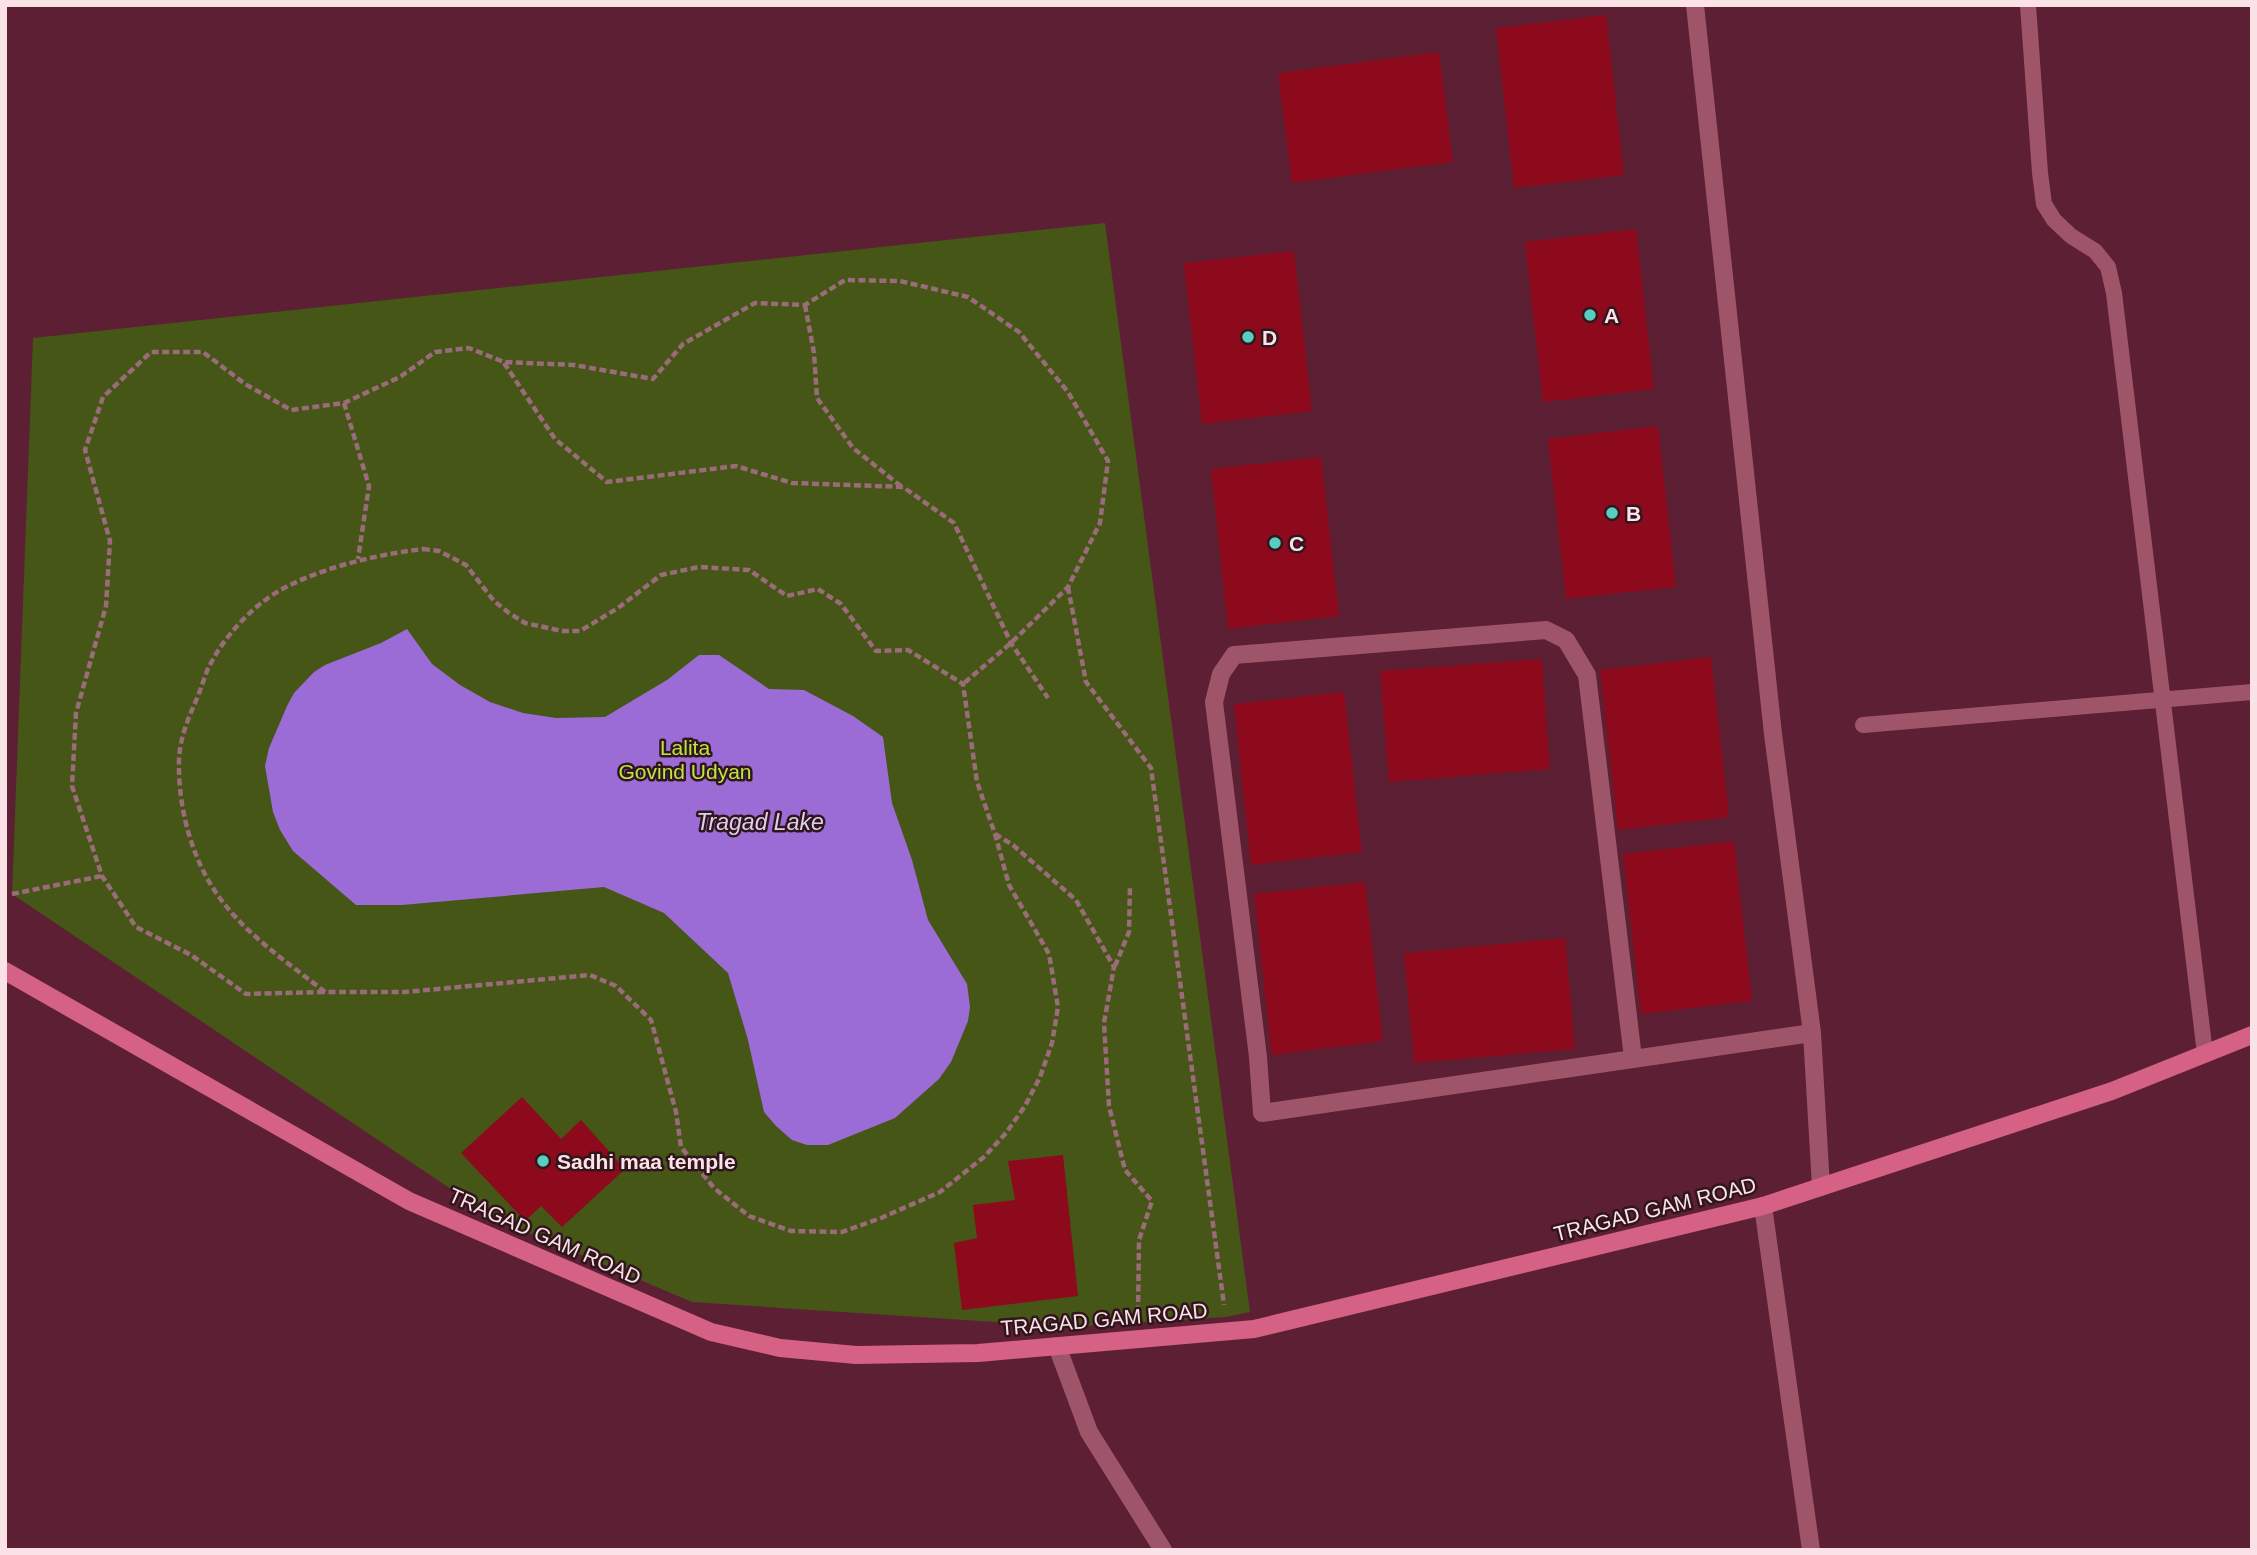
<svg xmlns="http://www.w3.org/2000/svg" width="2257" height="1555" font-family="Helvetica,sans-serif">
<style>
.green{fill:#455617}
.water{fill:#9c6cd6}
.building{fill:#8d0a1c}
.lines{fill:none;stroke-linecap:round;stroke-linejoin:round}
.path{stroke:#9a6b79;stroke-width:4.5;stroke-dasharray:7 3.5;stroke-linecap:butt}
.lane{stroke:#9e556a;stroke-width:16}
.street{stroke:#9e556a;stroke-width:18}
.secondary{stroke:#d56285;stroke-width:18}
.poi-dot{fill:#59cebe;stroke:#31151d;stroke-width:2.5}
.labels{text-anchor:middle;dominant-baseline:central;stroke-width:5;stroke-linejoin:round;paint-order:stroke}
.poi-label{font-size:21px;font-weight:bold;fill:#fbe2e7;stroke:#31151d;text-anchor:start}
.park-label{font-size:21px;fill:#bce642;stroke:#31151d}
.street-label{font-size:21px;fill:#fbe2e7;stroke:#31151d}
.water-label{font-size:23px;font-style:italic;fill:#dbd1ec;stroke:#31151d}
</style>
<rect width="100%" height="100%" fill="#5d1f33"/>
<path class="green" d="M1105,223l145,1089 -24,5 -157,10 -377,-25 -198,-84 -482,-324 21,-556z"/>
<path class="water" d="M407,629l25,35 28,21 30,17 33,11 33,5 49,-1 62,-37 32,-25h20l50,34 35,1 49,26 30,21 9,66 20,57 16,60 39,64 3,23 -2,14 -17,41 -12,17 -44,39 -67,27h-21l-15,-5 -16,-14 -12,-14 -16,-72 -20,-67 -64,-60 -60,-26 -202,18h-46l-63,-54 -13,-21 -7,-18 -8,-46 4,-18 18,-42 7,-13 20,-21 11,-7 56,-22z"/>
<g class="building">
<path d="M1606,15l18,160 -110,13 -18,-160z"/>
<path d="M1439,52l14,110 -161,21 -14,-110z"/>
<path d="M1636,229l18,160 -111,13 -18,-160z"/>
<path d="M1294,251l18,160 -110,13 -18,-161z"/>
<path d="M1658,426l18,161 -110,12 -18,-160z"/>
<path d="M1321,457l18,159 -111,13 -17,-160z"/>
<path d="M1711,657l18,160 -111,13 -18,-160z"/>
<path d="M1542,659l8,110 -161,13 -9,-111z"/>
<path d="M1344,692l18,160 -111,13 -17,-161z"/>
<path d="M1734,841l18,160 -111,13 -18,-160z"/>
<path d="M1365,882l18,159 -111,14 -18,-161z"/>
<path d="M1565,938l10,111 -161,14 -10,-110z"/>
<path d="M522,1097l39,42 20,-19 44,49 -63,58 -21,-21 -16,15 -64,-68z"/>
<path d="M1063,1155l15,141 -116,14 -8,-67 23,-5 -4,-33 42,-5 -7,-39z"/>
</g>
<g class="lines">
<g class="path">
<path d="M805,305l9,48 3,45 36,50 49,39"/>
<path d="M504,363l51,76 52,43 129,-16 56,17 111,4 51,36 57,120 37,55"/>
<path d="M344,403l25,83 -11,73"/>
<path d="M423,549l16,2 27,14 28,36 15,12 16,10 37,8h18l38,-23 43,-33 38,-8 50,3 38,26 31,-7 23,15 35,47 32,-1 55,34 14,98 18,52 14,51 40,69 9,53 -6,36 -12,34 -15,29 -19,27 -22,24 -44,35 -59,26 -39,14 -51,-1 -42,-15 -35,-28 -33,-41 -5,-35 -25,-92 -35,-34 -26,-11 -185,17h-80c-39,-31 -85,-61 -112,-104 -22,-34 -34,-80 -34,-121 -1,-26 9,-48 19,-71 3,-8 6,-17 9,-25 15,-33 46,-67 79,-84 42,-21 89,-32 137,-38z"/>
<path d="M1068,587l18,95 65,86 73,537"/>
<path d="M995,834l18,11 63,55 38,67 -10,56 5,83 16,64 27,31 -13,39 -1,73"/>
<path d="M12,894l90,-18"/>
<path d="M1115,966l14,-34 1,-47"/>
<path d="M324,992l-78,2 -55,-39 -55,-28 -34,-51 -30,-90 4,-73 30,-107 4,-65 -25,-91 18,-53 48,-45h52l42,32 46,26 53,-7 56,-26 35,-25 34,-4 35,14 70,3 79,14 30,-35 72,-41 50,2 40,-25 55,1 68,16 51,35 49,60 40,69 -8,62 -32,64 -57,56 -48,41"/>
</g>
<g class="lane">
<path d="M2028,5l12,168 4,31 10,16 17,16 24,15 13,16 6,26 91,761"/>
<path d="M1863,725l389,-33"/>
</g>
<g class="street">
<path d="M1695,5l78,729 39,299 9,154"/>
<path d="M1633,1058l-46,-383 -21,-35 -20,-10 -312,25 -13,19 -7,28 44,355 4,56 550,-80"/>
<path d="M1763,1206l48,344"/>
<path d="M1057,1346l32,86 74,118"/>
</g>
<path class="secondary" d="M5,971l404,230 302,131 69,16 76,7 122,-2 276,-24 509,-123 349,-115 140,-56"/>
</g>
<g class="poi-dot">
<circle cx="1590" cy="315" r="7"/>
<circle cx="1248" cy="337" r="7"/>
<circle cx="1612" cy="513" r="7"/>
<circle cx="1275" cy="543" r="7"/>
<circle cx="543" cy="1161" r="7"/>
</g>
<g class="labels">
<g class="poi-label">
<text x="1604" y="315">A</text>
<text x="1262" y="337">D</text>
<text x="1626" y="513">B</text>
<text x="1289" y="543">C</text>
<text x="557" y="1161">Sadhi maa temple</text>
</g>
<g class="park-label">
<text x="685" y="747">Lalita<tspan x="685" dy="24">Govind Udyan</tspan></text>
</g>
<g class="street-label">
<text transform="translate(1655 1209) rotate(-14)">TRAGAD GAM ROAD</text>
<text transform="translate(545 1236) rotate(24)">TRAGAD GAM ROAD</text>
<text transform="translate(1104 1319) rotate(-5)">TRAGAD GAM ROAD</text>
</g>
<g class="water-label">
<text x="760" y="822">Tragad Lake</text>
</g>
</g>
<rect width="2257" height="1555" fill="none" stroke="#fbe2e7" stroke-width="14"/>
</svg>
